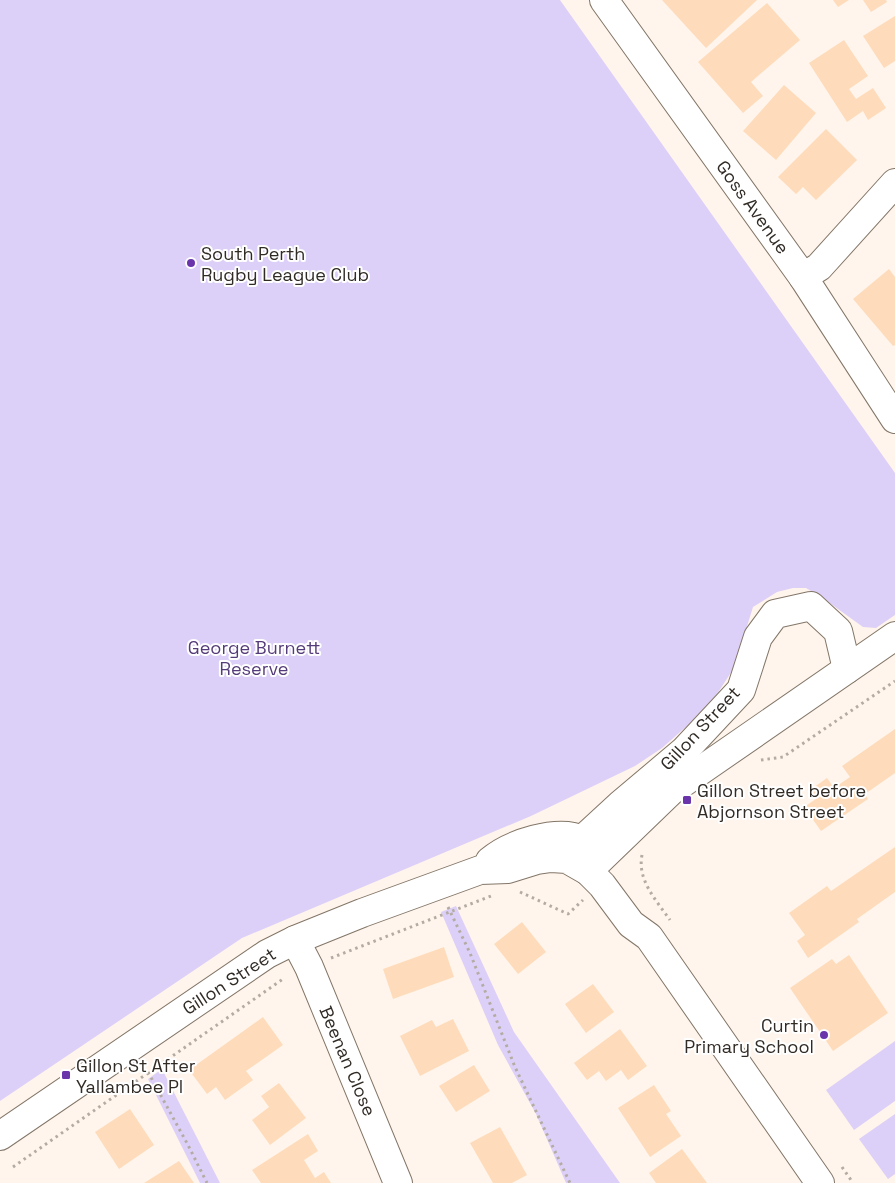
<svg xmlns="http://www.w3.org/2000/svg" width="895" height="1183" font-family="'Space Grotesk',sans-serif">
<style>
.green{fill:#ddd0f8}
.building{fill:#fedcbb}
.lines{fill:none;stroke-linecap:round;stroke-linejoin:round}
.minor-casing{stroke:#837668;stroke-width:30}
.path{stroke:#b4aca4;stroke-width:3;stroke-dasharray:2.5 4;stroke-linecap:butt}
.minor{stroke:#fff;stroke-width:28}
.poi-dot{fill:#6a34ab;stroke:#fff;stroke-width:2}
.labels{text-anchor:middle;dominant-baseline:central;stroke-width:4;stroke-linejoin:round;paint-order:stroke}
.street-label{font-size:18px;fill:#312b26;stroke:#fff}
.poi-label{font-size:18px;fill:#312b26;stroke:#fff;text-anchor:start}
.park-label{font-size:18px;fill:#543b79;stroke:#fff}
</style>
<rect width="100%" height="100%" fill="#fff5ec"/>
<g class="green">
<path d="M0,0h560l335,473v142l-19,13 -13,-1 -39,-28 -18,-11h-13l-16,4 -24,15 -19,61 -17,26 -29,31 -26,23 -27,18 -104,50 -289,122 -242,163z"/>
<path d="M456,906l58,126 106,151h-54l-30,-69 -38,-69 -57,-133z"/>
<path d="M895,1041v60l-41,29 -28,-40z"/>
<path d="M162,1069l58,114h-20l-52,-104z"/>
<path d="M895,1114v60l-7,5 -29,-40z"/>
</g>
<g class="building">
<path d="M662,0h95l-51,48z"/>
<path d="M833,0h16l-11,7z"/>
<path d="M863,0h23l1,2 -16,10z"/>
<path d="M767,3l33,37 -49,42 12,14 -20,17 -45,-51z"/>
<path d="M895,16v45l-11,7 -21,-32z"/>
<path d="M844,40l24,36 -19,13 7,10 17,-11 13,20 -18,12 -5,-9 -16,11 -38,-59z"/>
<path d="M784,85l32,28 -40,47 -33,-29z"/>
<path d="M826,129l31,31 -41,40 -13,-13 -7,7 -18,-17z"/>
<path d="M889,269l6,8v68l-2,1 -40,-47z"/>
<path d="M895,729v44l-30,21 3,5 -47,32 -17,-24 12,-8 -6,-9 17,-12 7,10 16,-11 -8,-11z"/>
<path d="M895,847v45l-38,27 2,3 -51,36 -11,-17 8,-6 -16,-22 38,-27 4,5z"/>
<path d="M522,922l24,30 -28,22 -24,-30z"/>
<path d="M444,947l10,30 -61,22 -10,-30z"/>
<path d="M849,955l39,58 -55,38 -43,-63 42,-29 4,5z"/>
<path d="M593,984l21,28 -28,21 -21,-29z"/>
<path d="M263,1017l20,28 -37,26 7,9 -28,20 -9,-13 -9,7 -18,-24z"/>
<path d="M453,1019l16,32 -49,25 -20,-40 32,-16 4,7z"/>
<path d="M620,1029l27,37 -19,14 -7,-10 -15,11 -7,-10 -12,9 -13,-17z"/>
<path d="M474,1065l16,26 -34,21 -17,-26z"/>
<path d="M279,1083l27,35 -36,27 -18,-25 17,-13 -8,-11z"/>
<path d="M654,1085l17,26 -5,3 15,22 -31,21 -32,-49z"/>
<path d="M130,1109l24,36 -35,24 -24,-37z"/>
<path d="M500,1127l27,48 -15,8h-19l-23,-40z"/>
<path d="M308,1134l10,17 -14,9 11,18 9,-6 7,11h-70l-9,-13z"/>
<path d="M682,1149l25,34h-51l-7,-10z"/>
<path d="M179,1161l15,22h-50z"/>
</g>
<g class="lines">
<g class="minor-casing">
<g id="minor">
<path d="M604,0l199,277 92,142"/>
<path d="M803,277l16,-10 76,-84"/>
<path d="M567,859l15,-19 38,-35 64,-54 57,-61 17,-53 17,-23 36,-8 27,25 9,38"/>
<path d="M490,861c20,-17 67,-33 93,-21 4,3 8,7 12,10"/>
<path d="M588,871l83,-80 224,-155"/>
<path d="M295,940l14,27 89,216"/>
<path d="M0,1136l267,-182 28,-14 67,-27 118,-43 28,-1 29,-9 14,-2 16,1 21,12 14,14 29,39 18,13 171,246"/>
</g>
</g>
<g class="path">
<path d="M761,760l22,-3 112,-76"/>
<path d="M642,855c-5,25 14,45 28,65"/>
<path d="M520,892l48,22 15,-14"/>
<path d="M448,907l22,46 45,114 55,116"/>
<path d="M331,958l160,-62"/>
<path d="M148,1072l40,73 19,38"/>
<path d="M13,1167l270,-188"/>
<path d="M842,1167l11,16"/>
</g>
<use href="#minor" class="minor"/>
</g>
<g class="poi-dot">
<circle cx="191" cy="263" r="5"/>
<rect x="682" y="795" width="10" height="10" rx="2.5"/>
<circle cx="824" cy="1035" r="5"/>
<rect x="61" y="1070" width="10" height="10" rx="2.5"/>
</g>
<g class="labels">
<g class="street-label">
<text transform="translate(753 207) rotate(54)">Goss Avenue</text>
<text transform="translate(700 728) rotate(-47)">Gillon Street</text>
<text transform="translate(229 981) rotate(-33)">Gillon Street</text>
<text transform="translate(348 1061) rotate(67)">Beenan Close</text>
</g>
<g class="poi-label">
<text x="201" y="253">South Perth<tspan x="201" dy="21">Rugby League Club</tspan></text>
<text x="697" y="790">Gillon Street before<tspan x="697" dy="21">Abjornson Street</tspan></text>
<text x="814" y="1025" text-anchor="end">Curtin<tspan x="814" dy="21">Primary School</tspan></text>
<text x="76" y="1065">Gillon St After<tspan x="76" dy="21">Yallambee Pl</tspan></text>
</g>
<g class="park-label">
<text x="254" y="647">George Burnett<tspan x="254" dy="21">Reserve</tspan></text>
</g>
</g>
</svg>
